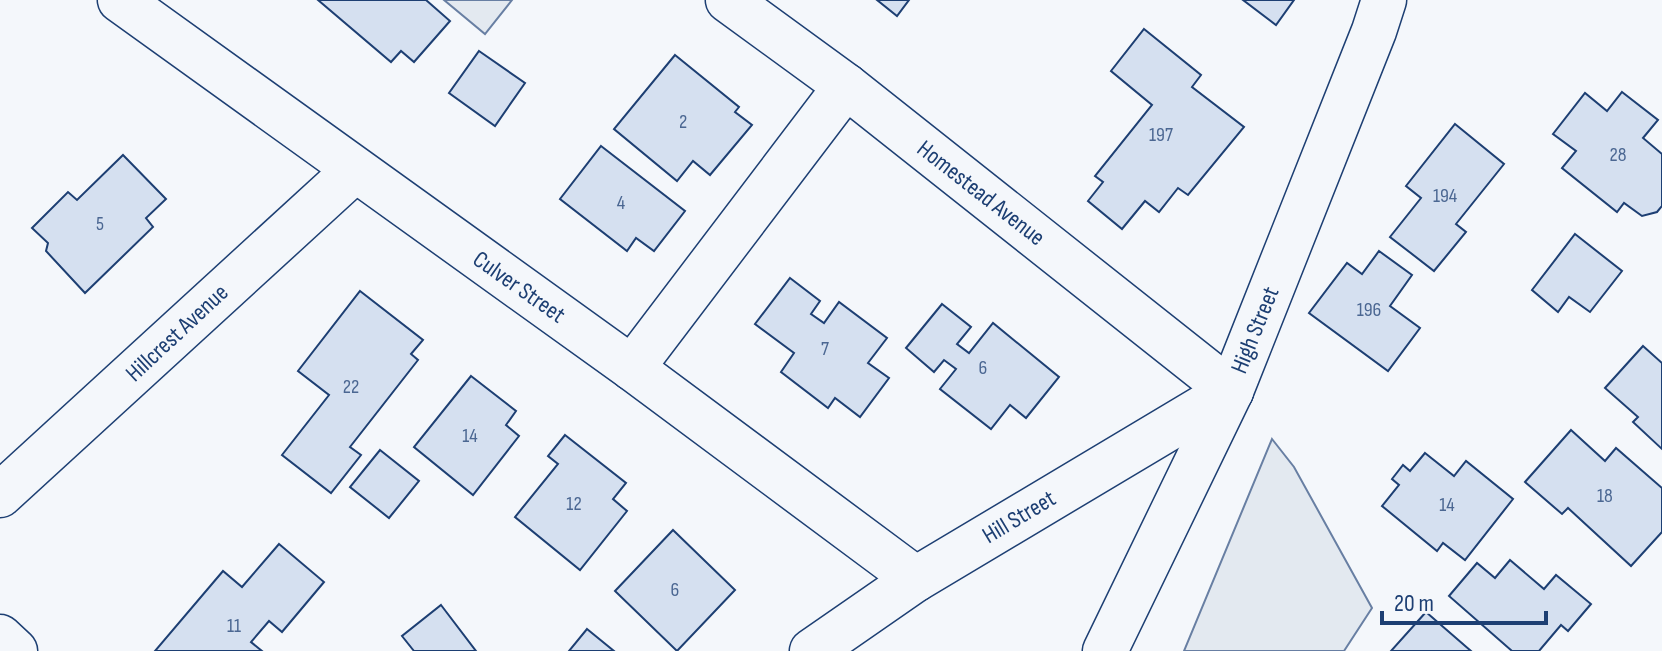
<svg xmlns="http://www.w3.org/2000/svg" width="1662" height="651" font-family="'Sofia Sans Condensed',sans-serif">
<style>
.green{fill:#e3e9f0;stroke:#687fa3;stroke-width:2}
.building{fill:#d5e0f0;stroke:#1d3f73;stroke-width:2}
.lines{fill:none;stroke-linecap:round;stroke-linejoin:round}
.minor-casing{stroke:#1d3f73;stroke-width:47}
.minor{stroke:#f4f7fb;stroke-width:44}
.labels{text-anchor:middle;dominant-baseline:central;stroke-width:6;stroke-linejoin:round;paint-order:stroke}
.number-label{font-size:20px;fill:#4b6792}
.street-label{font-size:24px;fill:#1d3f73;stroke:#f4f7fb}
</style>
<rect width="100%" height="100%" fill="#f4f7fb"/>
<g class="green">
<path d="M444,0h68l-27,34z"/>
<path d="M1272,439l22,28 78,141 -28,43h-160z"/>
</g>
<g class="building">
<path d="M318,0h108l24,21 -36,41 -13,-11 -10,11z"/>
<path d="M877,0h32l-12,16z"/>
<path d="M1243,0h51l-18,25z"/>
<path d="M1144,29l57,46 -9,12 52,40 -56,68 -10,-7 -19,24 -14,-11 -23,28 -34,-28 15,-19 -8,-6 57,-71 -41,-34z"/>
<path d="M479,51l46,32 -30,43 -46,-33z"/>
<path d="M675,55l64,52 -4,5 17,13 -42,50 -17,-14 -16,20 -63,-52z"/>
<path d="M1622,92l36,28 -15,18 19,16v52l-5,6 -15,4 -18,-13 -7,9 -55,-44 14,-17 -23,-17 32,-41 22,18z"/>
<path d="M1455,124l49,40 -48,60 10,8 -32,39 -44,-34 31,-39 -15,-12z"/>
<path d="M601,146l84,65 -31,40 -18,-13 -9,13 -67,-52z"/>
<path d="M123,155l43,44 -20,19 7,9 -68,66 -39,-42 2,-8 -16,-15 36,-36 9,8z"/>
<path d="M1575,234l47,37 -32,41 -21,-15 -11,15 -26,-22z"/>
<path d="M1379,251l33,24 -22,31 30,22 -32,43 -79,-58 38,-50 15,11z"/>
<path d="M790,278l30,23 -9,13 13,9 15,-21 48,36 -19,25 21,15 -29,39 -25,-19 -7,10 -47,-36 13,-19 -39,-29z"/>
<path d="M360,291l63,49 -12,14 7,6 -68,87 11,8 -30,38 -49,-38 47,-60 -31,-24z"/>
<path d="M942,304l29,23 -14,17 12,9 24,-30 66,54 -33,41 -16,-13 -19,24 -51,-40 16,-20 -12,-9 -10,12 -28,-24z"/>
<path d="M1643,346l19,17v86l-29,-27 5,-5 -33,-29z"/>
<path d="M471,376l45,35 -10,14 13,11 -46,59 -59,-48z"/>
<path d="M1571,430l34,31 11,-13 46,40v44l-31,34 -63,-58 -6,6 -37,-32z"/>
<path d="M565,435l61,48 -13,16 14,12 -47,59 -65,-53 43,-53 -10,-8z"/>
<path d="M380,450l39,31 -30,37 -39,-31z"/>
<path d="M1425,453l29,23 12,-15 47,38 -48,61 -22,-17 -6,8 -55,-45 17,-21 -7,-6 11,-14 7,6z"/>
<path d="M673,530l62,60 -58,61 -62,-60z"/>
<path d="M279,544l45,38 -42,50 -13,-11 -18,21 11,9h-107l68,-80 19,16z"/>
<path d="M1510,560l34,29 12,-14 35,29 -23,27 -7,-6 -22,26h-27l-63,-55 28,-33 18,15z"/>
<path d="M441,605l35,46h-62l-12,-15z"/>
<path d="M1426,612l45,39h-80z"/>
<path d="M587,629l27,22h-45z"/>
</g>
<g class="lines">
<g class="minor-casing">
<g id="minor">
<path d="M120,0l512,368 284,211"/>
<path d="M728,0l118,86 385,305"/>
<path d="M632,368l214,-282"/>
<path d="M0,495l355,-325"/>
<path d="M0,637l15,14"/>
<path d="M812,651l104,-72 315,-188"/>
<path d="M1105,651l126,-260 143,-360 10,-31"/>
</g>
</g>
<use href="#minor" class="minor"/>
</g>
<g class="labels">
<g class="number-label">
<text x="683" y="122">2</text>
<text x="1161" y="135">197</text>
<text x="1618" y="155">28</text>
<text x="1445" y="196">194</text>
<text x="621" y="203">4</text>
<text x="100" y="224">5</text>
<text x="1369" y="310">196</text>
<text x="825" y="349">7</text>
<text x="983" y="368">6</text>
<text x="351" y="387">22</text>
<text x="470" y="436">14</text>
<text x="1605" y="496">18</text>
<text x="574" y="504">12</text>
<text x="1447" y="505">14</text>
<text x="675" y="590">6</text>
<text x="234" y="626">11</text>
</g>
<g class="street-label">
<text transform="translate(981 193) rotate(38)">Homestead Avenue</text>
<text transform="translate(519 287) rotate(35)">Culver Street</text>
<text transform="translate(1255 330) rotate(-68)">High Street</text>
<text transform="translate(177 333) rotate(-43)">Hillcrest Avenue</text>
<text transform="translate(1019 517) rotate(-31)">Hill Street</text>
</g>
</g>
<path d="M1382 611v12h164v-12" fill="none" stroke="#1d3f73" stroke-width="4"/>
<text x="1394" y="611" font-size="24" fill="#1d3f73" stroke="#f4f7fb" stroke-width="6" paint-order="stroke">20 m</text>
</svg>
